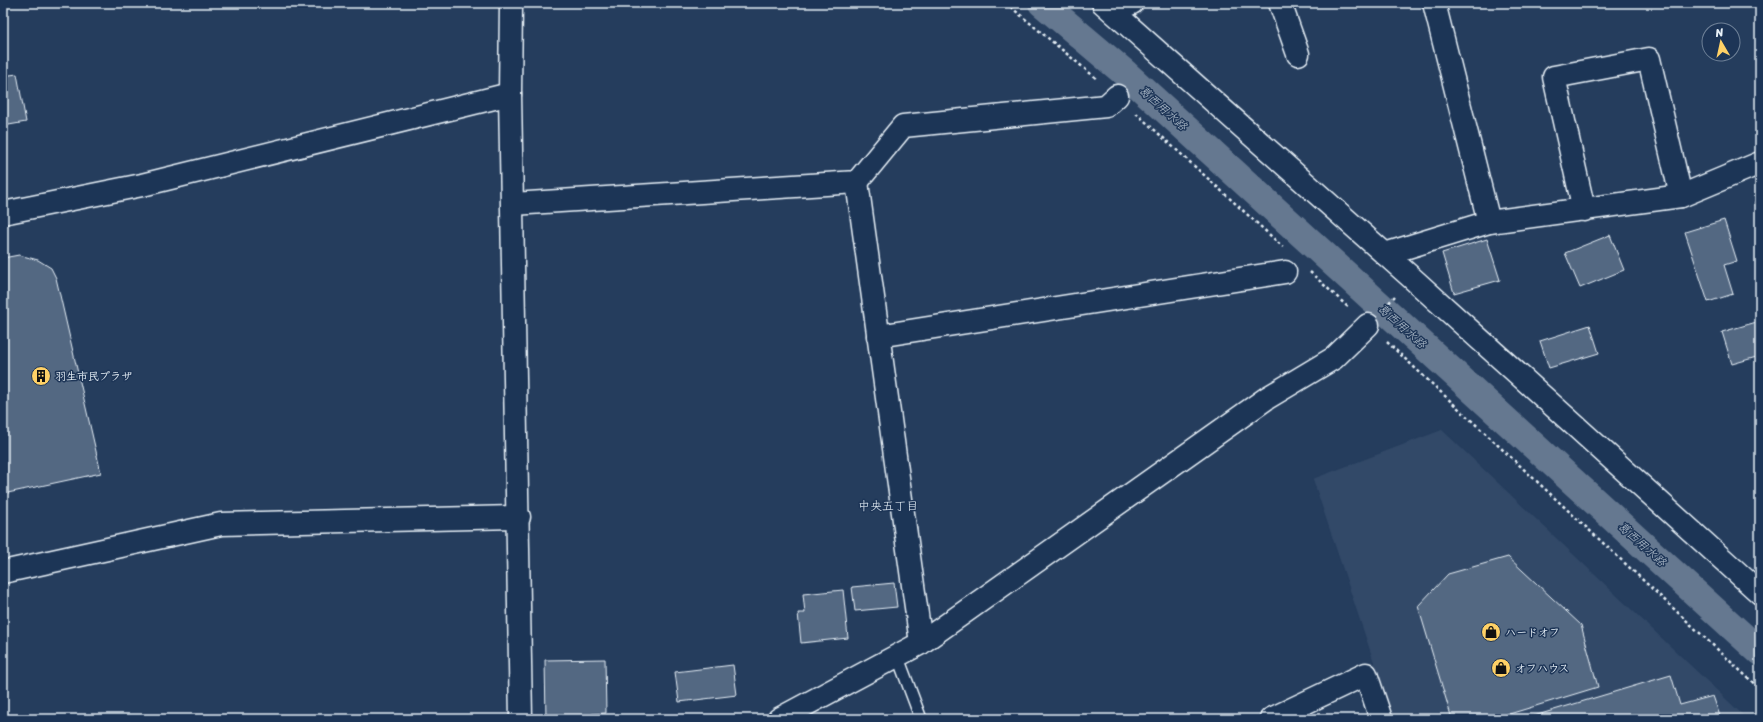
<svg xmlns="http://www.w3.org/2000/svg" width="1763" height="722" font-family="Sriracha,'Klee One',sans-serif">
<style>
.built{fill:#334a68}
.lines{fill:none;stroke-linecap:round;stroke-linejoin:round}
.canal{stroke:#657890;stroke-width:28}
.building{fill:#536782;stroke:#e8f1f8}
.lane-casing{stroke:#e8f1f8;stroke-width:14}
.street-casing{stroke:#e8f1f8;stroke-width:25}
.path{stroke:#e8f1f8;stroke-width:2.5;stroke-dasharray:3 3;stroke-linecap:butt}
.lane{stroke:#1d3557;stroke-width:11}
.street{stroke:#1d3557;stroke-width:22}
.labels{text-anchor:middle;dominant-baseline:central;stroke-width:3;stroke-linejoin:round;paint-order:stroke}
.poi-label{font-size:11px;font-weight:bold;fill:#e8f1f8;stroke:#1d3557;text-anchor:start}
.water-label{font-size:12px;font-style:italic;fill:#b4c1ce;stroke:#1d3557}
.neighbourhood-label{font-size:12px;fill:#e8f1f8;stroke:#1d3557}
</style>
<rect width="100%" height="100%" fill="#253d5d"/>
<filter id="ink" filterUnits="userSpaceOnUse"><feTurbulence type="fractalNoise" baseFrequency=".025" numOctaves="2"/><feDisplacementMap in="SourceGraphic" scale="8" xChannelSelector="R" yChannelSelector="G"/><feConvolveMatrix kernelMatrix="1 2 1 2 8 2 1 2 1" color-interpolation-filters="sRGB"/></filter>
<g filter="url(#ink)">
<path class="built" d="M1442,430l305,289h-354l-80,-240z"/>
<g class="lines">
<path class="canal" d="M1042,3l84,71 634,578"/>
</g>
<g class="building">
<path d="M17,74l9,48 -23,4v-50z"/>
<path d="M1760,199v19l-5,-17z"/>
<path d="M1724,220l13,41 -13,4 9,29 -25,8 -23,-70z"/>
<path d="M1610,235l14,35 -44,18 -15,-35z"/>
<path d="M1487,239l13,41 -46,13 -12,-40z"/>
<path d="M19,255l19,5 13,8 5,10 45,195 -98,21v-236z"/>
<path d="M1760,321v35l-28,8 -10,-32z"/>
<path d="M1590,325l9,28 -50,15 -9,-27z"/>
<path d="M1508,557l73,68 17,62 -105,32h-41l-34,-113 30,-32z"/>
<path d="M894,583l3,24 -42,4 -3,-24z"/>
<path d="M843,590l5,48 -47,5 -3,-30h7l-2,-19z"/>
<path d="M605,659l1,54 -14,1v5h-46l-1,-59z"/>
<path d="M733,665l4,30 -58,7 -4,-30z"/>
<path d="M1671,675l9,30 33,-9 8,23h-197z"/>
<path d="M462,717l50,1v1h-50z"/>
</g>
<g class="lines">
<g class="lane-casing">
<path id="lane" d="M897,655l24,64"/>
</g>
<g class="street-casing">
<g id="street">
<path d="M511,3l-1,91 11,625"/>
<path d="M1103,3l309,275 348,315"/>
<path d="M1280,3l18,51"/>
<path d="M1434,3l55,219"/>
<path d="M1113,11l19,-8"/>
<path d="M857,182l64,461"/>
<path d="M513,204l344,-22 46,-56 203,-20 11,-10"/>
<path d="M1584,210l-30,-133 95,-18 32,137"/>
<path d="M3,213l139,-28 368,-91"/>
<path d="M1385,254l104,-32 192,-26 79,-33"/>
<path d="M878,336l407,-64"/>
<path d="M3,572l218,-48 298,-7"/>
<path d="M779,719l142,-76 346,-245 67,-40 34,-33"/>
<path d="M1271,719l95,-45 15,45"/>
</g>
</g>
<g class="path">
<path d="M1006,3l91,76"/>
<path d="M1136,113l147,134"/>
<path d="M1310,272l39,36"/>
<path d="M1385,307l10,-11"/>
<path d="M1387,342l373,347"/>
</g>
<use href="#lane" class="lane"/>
<use href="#street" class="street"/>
</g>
</g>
<defs>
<g id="building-disc" transform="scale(1)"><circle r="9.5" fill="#ffd166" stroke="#1d3557"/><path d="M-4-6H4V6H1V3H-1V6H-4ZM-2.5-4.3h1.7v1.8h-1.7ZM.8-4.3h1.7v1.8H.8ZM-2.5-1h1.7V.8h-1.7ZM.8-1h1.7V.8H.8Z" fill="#111"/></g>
<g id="shop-disc" transform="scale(1)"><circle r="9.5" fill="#ffd166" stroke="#1d3557"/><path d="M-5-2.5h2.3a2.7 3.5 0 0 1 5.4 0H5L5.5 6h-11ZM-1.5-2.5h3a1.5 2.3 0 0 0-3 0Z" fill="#111"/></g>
</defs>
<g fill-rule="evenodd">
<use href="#building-disc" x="41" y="376"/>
<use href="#shop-disc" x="1491" y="632"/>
<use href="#shop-disc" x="1501" y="668"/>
</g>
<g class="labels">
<g class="poi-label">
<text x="55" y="376">羽生市民プラザ</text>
<text x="1505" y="632">ハードオフ</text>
<text x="1515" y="668">オフハウス</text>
</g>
<g class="water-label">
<text transform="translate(1163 108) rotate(42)">葛西用水路</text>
<text transform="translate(1402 326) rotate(42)">葛西用水路</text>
<text transform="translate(1642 544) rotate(42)">葛西用水路</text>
</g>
<g class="neighbourhood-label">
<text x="888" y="506">中央五丁目</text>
</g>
</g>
<rect width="1763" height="722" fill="none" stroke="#1d3557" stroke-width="16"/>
<rect x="8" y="8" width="1747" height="706" fill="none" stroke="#e8f1f8" stroke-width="1.5" filter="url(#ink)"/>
<g transform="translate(1721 42) rotate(351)"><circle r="19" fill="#1d3557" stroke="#6e8097"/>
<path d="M0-3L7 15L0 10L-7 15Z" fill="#ffd166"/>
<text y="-6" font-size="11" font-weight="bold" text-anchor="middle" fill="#e8f1f8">N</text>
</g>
</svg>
